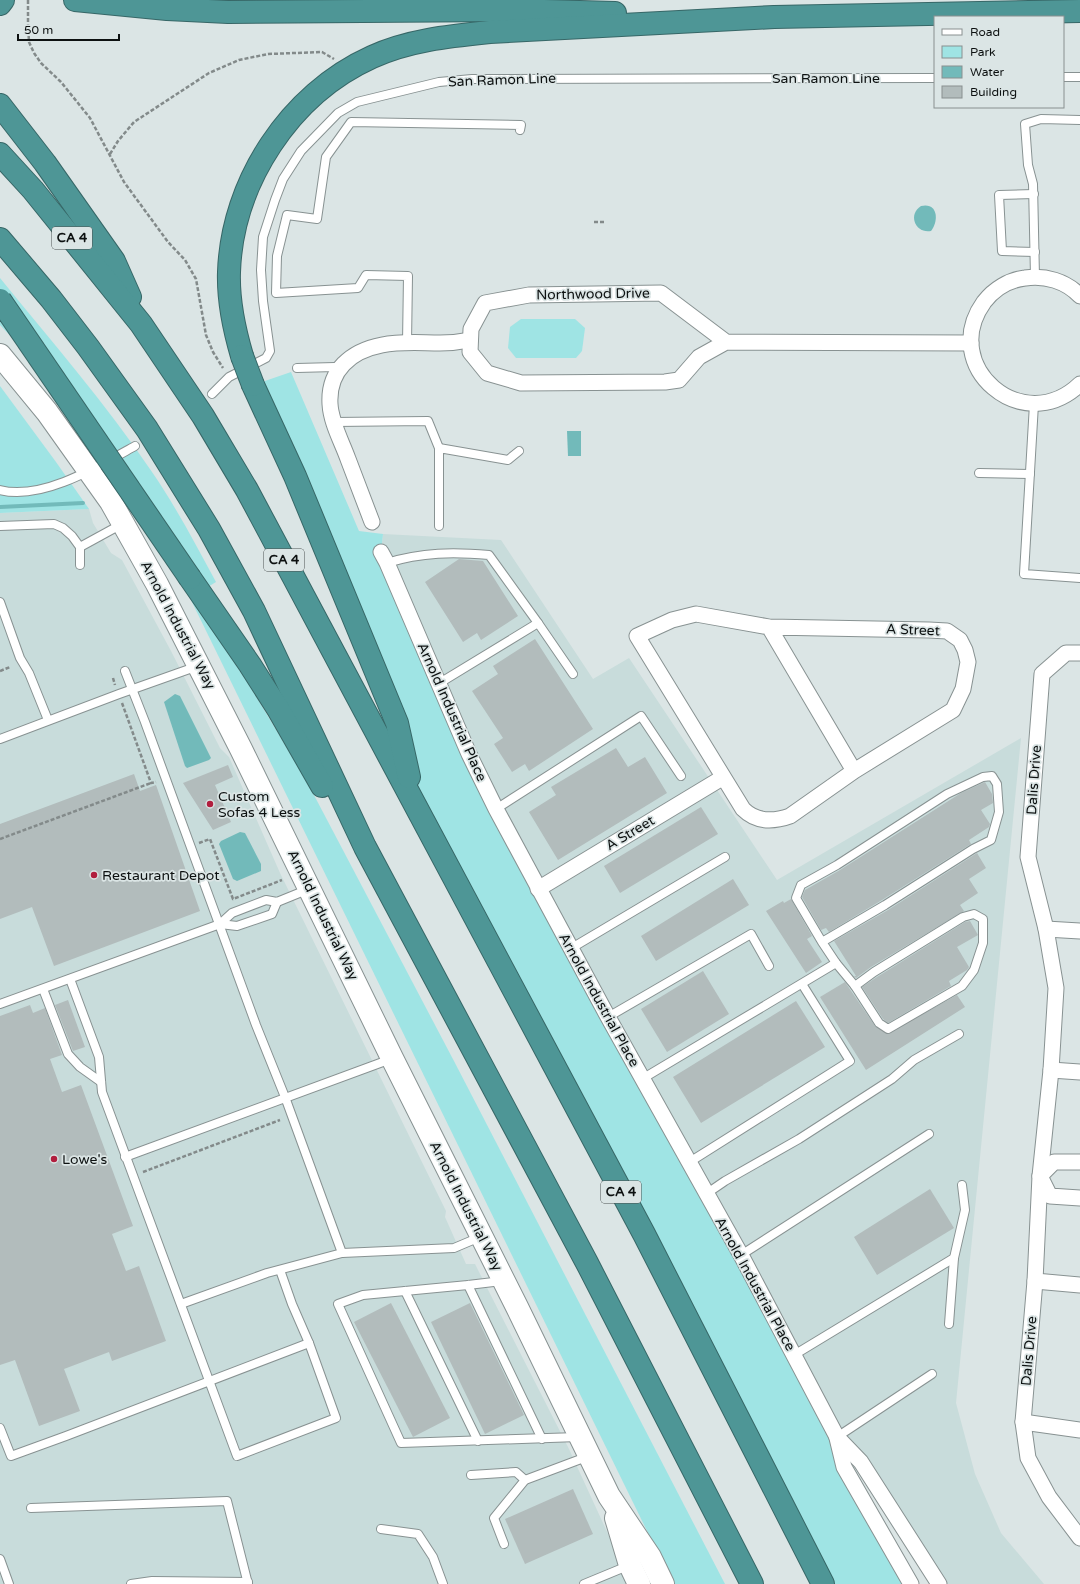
<svg xmlns="http://www.w3.org/2000/svg" width="1080" height="1584" font-family="'Varela Round',sans-serif">
<style>
.built{fill:#c8dcdb}
.green{fill:#9fe4e4}
.water{fill:#72baba}
.lines{fill:none;stroke-linecap:round;stroke-linejoin:round}
.stream{stroke:#72baba;stroke-width:4}
.building{fill:#b2bcbc}
.lane-casing{stroke:#889292;stroke-width:10}
.street-casing{stroke:#889292;stroke-width:17}
.secondary-casing{stroke:#889292;stroke-width:24}
.highway-casing{stroke:#376767;stroke-width:24}
.path{stroke:#838a8a;stroke-width:2.5;stroke-dasharray:4 2;stroke-linecap:butt}
.lane{stroke:#fff;stroke-width:8}
.street{stroke:#fff;stroke-width:15}
.secondary{stroke:#fff;stroke-width:22}
.highway{stroke:#4e9696;stroke-width:22}
.highway-bridge-casing{stroke:#376767;stroke-width:24;stroke-linecap:butt}
.highway-bridge{stroke:#4e9696;stroke-width:22}
.poi-dot{fill:#b11e3e;stroke:#dbe5e5;stroke-width:1.5}
.labels{text-anchor:middle;dominant-baseline:central;stroke-width:3.5;stroke-linejoin:round;paint-order:stroke}
.shield{fill:#dbe5e5;stroke:#4b5151;stroke-width:1}
.shield-label{font-size:13px;font-weight:bold;fill:#0d1111}
.street-label{font-size:14px;fill:#0d1111;stroke:#dbe5e5}
.poi-label{font-size:14px;fill:#0d1111;stroke:#dbe5e5;text-anchor:start}
</style>
<rect width="100%" height="100%" fill="#dbe5e5"/>
<g class="built">
<path d="M89,509l4,14 18,30 11,7 49,91 49,97 9,9 51,116 166,338 -1,6 21,47h9l4,8 90,177 62,135h-631v-1071z"/>
<path d="M383,534l118,6 92,139 36,-21 148,222 244,-142 -65,665 19,71 26,59 43,51h-105l-102,-147 -299,-548 -157,-337z"/>
</g>
<g class="green">
<path d="M0,278c52,64 106,126 152,194 24,35 44,73 64,110l-10,6 -185,-241 -21,-22z"/>
<path d="M521,319h54l10,9 -3,23 -6,7h-60l-8,-10 2,-21z"/>
<path d="M291,372l68,159 24,3 -2,18 57,132 473,900h-89l-407,-781 -18,-80 -144,-338z"/>
<path d="M0,386l56,76 33,47 -89,4z"/>
<path d="M188,594l60,89 57,95 150,285 270,521h-52z"/>
</g>
<g class="water">
<path d="M921,206c17,-4 18,15 10,25 -15,3 -24,-16 -10,-25z"/>
<path d="M567,431h14v25h-13z"/>
<path d="M175,694l5,2 31,62 -2,2 -22,8 -2,-2 -21,-64z"/>
<path d="M240,832l5,1 16,31v7l-24,10 -4,-2 -14,-35 2,-3z"/>
</g>
<g class="lines">
<path class="stream" d="M0,507l83,-4"/>
</g>
<g class="building">
<path d="M459,559l24,2 35,55 -37,24 -4,-7 -14,9 -38,-60z"/>
<path d="M535,639l58,90 -64,42 -4,-7 -13,8 -18,-28 9,-6 -31,-47 26,-17 -5,-8z"/>
<path d="M616,748l12,19 17,-10 22,36 -109,67 -29,-48 27,-17 -5,-8z"/>
<path d="M228,765l5,12 -18,8 16,37 -18,8 -30,-47z"/>
<path d="M134,774l6,17 16,-6 44,126 -146,55 -22,-59 -32,12v-95z"/>
<path d="M985,782l7,12 1,9 -12,7 9,14 -1,3 -20,13 2,4 -89,56 -53,32 -3,-4 -5,2 -19,-33 3,-7 35,-20 121,-77z"/>
<path d="M701,807l17,27 -98,59 -16,-27z"/>
<path d="M977,853l9,15 -17,11 9,14 -18,12 4,6 -93,56 -15,11 -2,-2h2l-22,-35 54,-31z"/>
<path d="M733,879l16,26 -93,56 -15,-25z"/>
<path d="M791,899l21,37 -5,3 15,23 -16,11 -40,-62 17,-10 1,2z"/>
<path d="M970,921l8,14 -21,12 12,20 -2,3 -18,11 2,5 -63,37 -5,-4 -21,-32 15,-10 88,-55z"/>
<path d="M703,971l26,43 -62,38 -26,-43z"/>
<path d="M845,982l30,44 12,8 70,-39 8,12 -99,63 -46,-73z"/>
<path d="M68,1000l17,47 -12,4 -18,-46z"/>
<path d="M796,1001l29,46 -124,76 -28,-46z"/>
<path d="M30,1005l3,8 12,-5 17,47 -12,4 12,33 19,-7 52,141 -21,8 14,37 13,-5 27,75 -54,20 -3,-9 -45,17 16,42 -41,15 -24,-66 -15,5v-349z"/>
<path d="M930,1189l24,39 -77,47 -23,-38z"/>
<path d="M391,1303l59,115 -37,19 -59,-115z"/>
<path d="M470,1303l54,112 -39,19 -54,-112z"/>
<path d="M573,1489l20,45 -68,30 -20,-45z"/>
</g>
<g class="lines">
<g class="lane-casing">
<g id="lane">
<path d="M1063,77h17"/>
<path d="M1034,194l-35,1 3,56 33,1"/>
<path d="M1035,277l-2,-93 -5,-19 -3,-41 16,-5 39,1"/>
<path d="M407,343l1,-67 -42,-1 -8,13 -82,5 1,-37 10,-41 30,4 9,-62 25,-35 170,3 -1,5"/>
<path d="M297,368l38,-1 4,2"/>
<path d="M212,394l17,-17 37,-19 4,-7 -7,-50 -2,-31 2,-33 12,-37 8,-21 18,-28 37,-38 19,-11 82,-20 33,-3 463,-1"/>
<path d="M1034,404l-10,170 56,4"/>
<path d="M334,422l94,-1 11,27"/>
<path d="M979,473l51,1"/>
<path d="M0,490c42,11 99,-24 135,-44"/>
<path d="M0,526l54,-2 9,4 9,8 8,11 42,-23"/>
<path d="M439,526v-78l69,12 11,-9"/>
<path d="M387,563c35,-11 67,-11 102,-8l49,68"/>
<path d="M80,565v-18"/>
<path d="M0,602l20,56 9,15 19,47"/>
<path d="M125,671l20,51 111,303 29,72 57,156"/>
<path d="M438,684l100,-61 35,51"/>
<path d="M0,739l119,-45 79,-28"/>
<path d="M496,809l145,-93 40,60"/>
<path d="M974,914l9,5v24l-9,27 -12,16 -74,43 -9,-6 -24,-37 19,-14 89,-55z"/>
<path d="M220,924l17,2 35,-12 5,-12"/>
<path d="M822,942l-26,-44 5,-13 36,-20 110,-71 36,-17 9,-1 5,8 2,28 -8,28 -18,9 -88,56 -63,37 14,21 19,23"/>
<path d="M570,949l155,-92"/>
<path d="M70,979l29,78 3,35 135,364 99,-38 -27,-75 -17,-39 -12,-34"/>
<path d="M43,989l25,65 12,13 21,15"/>
<path d="M0,1004l220,-80 12,-11 34,-13 11,2 32,-13"/>
<path d="M608,1017l143,-83 18,32"/>
<path d="M642,1079l194,-116"/>
<path d="M125,1157l266,-98"/>
<path d="M688,1163l162,-102 -48,-77"/>
<path d="M706,1194l19,-13 74,-42 93,-60 22,-19 45,-26"/>
<path d="M741,1255l188,-121"/>
<path d="M502,1281l-34,4 -105,10 -25,9 63,139 177,-6"/>
<path d="M468,1285l74,154"/>
<path d="M405,1291l73,150"/>
<path d="M181,1304l86,-31 75,-20 112,-5 26,-11"/>
<path d="M949,1324l5,-66"/>
<path d="M794,1355l160,-97 11,-48 -3,-25"/>
<path d="M0,1428l11,28 55,-20 243,-93"/>
<path d="M837,1437l95,-63"/>
<path d="M471,1475l45,-3 9,8"/>
<path d="M31,1508l196,-7 21,83"/>
<path d="M381,1529l37,5 15,23 10,27"/>
<path d="M504,1544l-10,-26 31,-38 64,-24"/>
<path d="M0,1559l9,25"/>
<path d="M131,1584l21,-3 96,1"/>
<path d="M584,1584l46,-19"/>
</g>
</g>
<g class="street-casing">
<g id="street">
<path d="M1080,296c-14,-15 -35,-21 -55,-18 -16,2 -31,11 -41,24 -46,64 39,137 96,82"/>
<path d="M726,342l-65,-49 -132,2 -44,8 -14,26 -1,23 17,21 34,10 144,-1 14,-2 20,-23 27,-15 245,1"/>
<path d="M372,522c-8,-21 -16,-42 -24,-63 -6,-17 -17,-36 -18,-55 -2,-34 21,-53 52,-59 19,-4 39,-2 58,-2 10,0 20,-1 30,-3"/>
<path d="M381,552l6,11 82,191 27,55 112,208 133,238 96,182 24,25 78,122"/>
<path d="M769,627l160,3 18,1 13,9 5,10 3,12 -5,27 -10,21 -99,61 -64,45c-17,6 -34,6 -47,-7l-106,-173 35,-16 24,-6 73,13 85,144"/>
<path d="M1080,653h-14l-24,21 -14,183 18,72 10,59 -5,82 -11,106 -5,105 -12,141 5,36 21,39 31,41"/>
<path d="M538,889l184,-111"/>
<path d="M1046,929l34,2"/>
<path d="M1051,1070l29,2"/>
<path d="M1080,1162h-26l-14,14 10,20 30,2"/>
<path d="M1035,1281l45,4"/>
<path d="M1023,1422l57,8"/>
<path d="M837,1438l7,29 67,117"/>
</g>
</g>
<g class="secondary-casing">
<g id="secondary">
<path d="M0,355l47,57 64,90 46,82 84,165 151,309 125,249 92,189 41,61 13,27"/>
<path d="M616,1518l14,47 9,19"/>
</g>
</g>
<g class="highway-casing">
<g id="highway">
<path d="M75,0l92,9 61,3 281,-2 106,3"/>
<path d="M0,4l3,-4"/>
<path d="M0,105l45,58 69,98 16,36"/>
<path d="M0,154l33,36 108,134 62,92 44,74 397,744 179,350"/>
<path d="M0,239l51,60 37,48 59,82 62,100 45,82 111,236 222,416 165,321"/>
<path d="M242,356c-8,-27 -14,-55 -13,-84 3,-90 61,-178 143,-215 37,-17 79,-21 118,-25l284,-15 306,-6"/>
<path d="M253,385l42,91 102,247 12,54"/>
<path d="M190,578l60,87 28,44 44,77"/>
</g>
</g>
<g class="path">
<path d="M28,0v24l1,18 5,11 7,10 20,19 29,36 34,64 44,60 17,18 11,19 10,56 7,17 10,16"/>
<path d="M110,154l8,-13 16,-19 75,-49 30,-13 29,-6 54,-2 12,7"/>
<path d="M594,222h12"/>
<path d="M0,671l10,-4"/>
<path d="M113,678l2,7"/>
<path d="M122,703l29,80 5,-1"/>
<path d="M0,839l151,-56"/>
<path d="M199,843l11,-4 23,60 49,-19"/>
<path d="M143,1172l137,-52"/>
</g>
<use href="#lane" class="lane"/>
<use href="#street" class="street"/>
<use href="#secondary" class="secondary"/>
<use href="#highway" class="highway"/>
<g class="highway-bridge-casing">
<g id="highway-bridge">
<path d="M0,300l190,278"/>
<path d="M242,356l11,29"/>
</g>
</g>
<use href="#highway-bridge" class="highway-bridge"/>
</g>
<g class="poi-dot">
<circle cx="210" cy="804" r="4"/>
<circle cx="94" cy="875" r="4"/>
<circle cx="54" cy="1159" r="4"/>
</g>
<g class="labels">
<g class="shield">
<rect x="52" y="227" width="40" height="22" rx="3"/>
<rect x="264" y="549" width="40" height="22" rx="3"/>
<rect x="601" y="1181" width="40" height="22" rx="3"/>
</g>
<g class="shield-label">
<text x="72" y="238">CA 4</text>
<text x="284" y="560">CA 4</text>
<text x="621" y="1192">CA 4</text>
</g>
<g class="street-label">
<text x="826" y="78">San Ramon Line</text>
<text transform="translate(502 80) rotate(-2)">San Ramon Line</text>
<text transform="translate(593 294) rotate(-1)">Northwood Drive</text>
<text transform="translate(178 625) rotate(62)">Arnold Industrial Way</text>
<text transform="translate(913 630) rotate(2)">A Street</text>
<text transform="translate(452 712) rotate(66)">Arnold Industrial Place</text>
<text transform="translate(1034 780) rotate(-86)">Dalis Drive</text>
<text transform="translate(630 833) rotate(-31)">A Street</text>
<text transform="translate(323 915) rotate(64)">Arnold Industrial Way</text>
<text transform="translate(599 1000) rotate(61)">Arnold Industrial Place</text>
<text transform="translate(466 1206) rotate(63)">Arnold Industrial Way</text>
<text transform="translate(755 1284) rotate(61)">Arnold Industrial Place</text>
<text transform="translate(1029 1351) rotate(-85)">Dalis Drive</text>
</g>
<g class="poi-label">
<text x="218" y="796">Custom<tspan x="218" dy="16">Sofas 4 Less</tspan></text>
<text x="102" y="875">Restaurant Depot</text>
<text x="62" y="1159">Lowe's</text>
</g>
</g>
<rect x="934" y="16" width="130" height="92" fill="#dbe5e5" stroke="#899090"/>
<rect x="942" y="29" width="20" height="6" fill="#ffffff" stroke="#899090"/>
<text x="970" y="36" font-size="12" fill="#0d1111">Road</text>
<rect x="942" y="46" width="20" height="12" fill="#9fe4e4" stroke="#899090"/>
<text x="970" y="56" font-size="12" fill="#0d1111">Park</text>
<rect x="942" y="66" width="20" height="12" fill="#72baba" stroke="#899090"/>
<text x="970" y="76" font-size="12" fill="#0d1111">Water</text>
<rect x="942" y="86" width="20" height="12" fill="#b2bcbc" stroke="#899090"/>
<text x="970" y="96" font-size="12" fill="#0d1111">Building</text>
<path d="M18 34v6h101v-6" fill="none" stroke="#0d1111" stroke-width="2"/>
<text x="24" y="34" font-size="12" fill="#0d1111" stroke="#dbe5e5" stroke-width="3" paint-order="stroke">50 m</text>
</svg>
